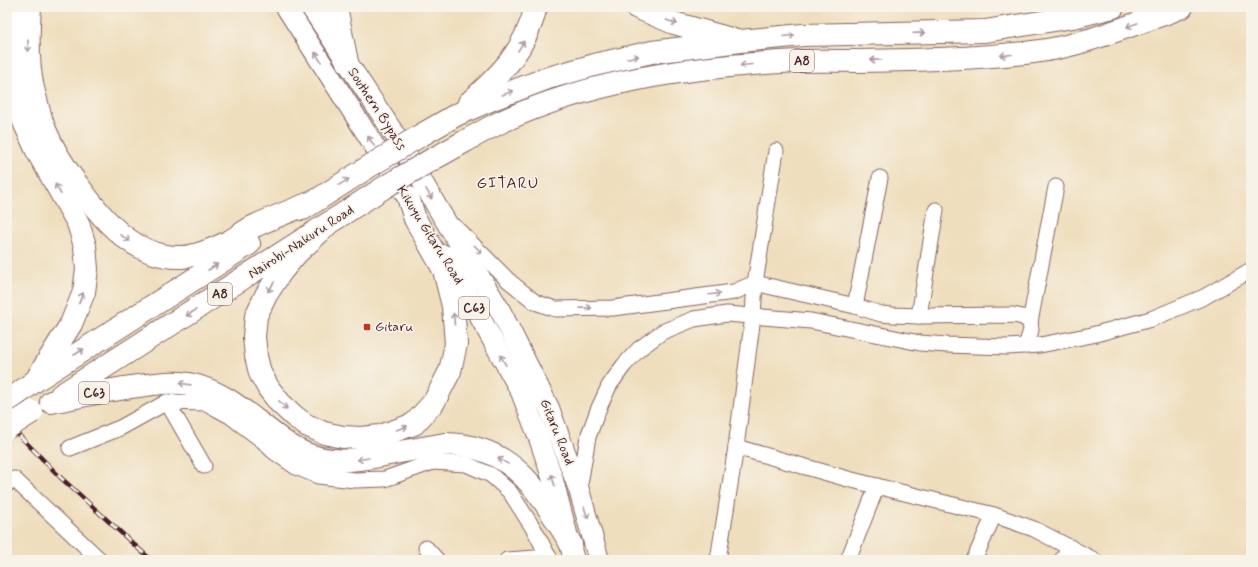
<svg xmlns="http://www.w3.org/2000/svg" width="1258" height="567" font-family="Mynerve,sans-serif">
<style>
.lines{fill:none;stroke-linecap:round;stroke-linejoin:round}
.minor-casing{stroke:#84625e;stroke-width:17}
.major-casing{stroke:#84625e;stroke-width:22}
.highway-casing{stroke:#84625e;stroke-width:24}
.minor{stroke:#fff;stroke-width:15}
.major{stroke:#fff;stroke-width:20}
.highway{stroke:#fff;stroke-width:22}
.rail-casing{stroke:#4a1f2b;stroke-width:4.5}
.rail{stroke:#f7f3e8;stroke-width:3;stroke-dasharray:9;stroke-linecap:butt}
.highway-bridge-casing{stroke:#84625e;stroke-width:24;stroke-linecap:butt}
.highway-bridge{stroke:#fff;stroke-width:22}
.oneway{stroke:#ae9aa0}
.poi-dot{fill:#c8321e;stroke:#f7f3e8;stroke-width:1.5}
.labels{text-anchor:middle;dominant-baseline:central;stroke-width:3.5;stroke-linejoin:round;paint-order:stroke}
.shield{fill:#f7f3e8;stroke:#7e5f64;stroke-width:1}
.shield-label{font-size:13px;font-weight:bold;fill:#4a1f2b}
.street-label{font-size:14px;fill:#4a1f2b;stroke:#f7f3e8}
.poi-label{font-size:14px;fill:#4a1f2b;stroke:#f7f3e8;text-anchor:start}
.quarter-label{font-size:16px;letter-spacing:1px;fill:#4a1f2b;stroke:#f7f3e8}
</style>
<rect width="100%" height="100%" fill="#f7f3e8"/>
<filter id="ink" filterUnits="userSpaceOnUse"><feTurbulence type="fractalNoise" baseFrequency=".025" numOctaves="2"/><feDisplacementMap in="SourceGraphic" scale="8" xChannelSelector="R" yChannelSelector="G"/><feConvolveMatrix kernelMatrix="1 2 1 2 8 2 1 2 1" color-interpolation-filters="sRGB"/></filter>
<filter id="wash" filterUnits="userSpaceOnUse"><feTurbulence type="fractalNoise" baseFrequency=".012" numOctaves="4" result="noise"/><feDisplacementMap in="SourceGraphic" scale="16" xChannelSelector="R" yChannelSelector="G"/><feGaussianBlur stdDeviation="0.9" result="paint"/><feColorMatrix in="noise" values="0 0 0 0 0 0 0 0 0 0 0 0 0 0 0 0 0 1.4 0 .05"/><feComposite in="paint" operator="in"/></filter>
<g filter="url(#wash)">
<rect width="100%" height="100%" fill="#efdebd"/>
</g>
<g filter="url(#ink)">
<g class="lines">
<g class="minor-casing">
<g id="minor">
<path d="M455,227l54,54 26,21 20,7 58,-1 121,-16 21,-9 100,23 26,8 12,1 26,1 94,-1 10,2 7,5 1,8 -5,16"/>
<path d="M855,306l25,-128"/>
<path d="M919,316l17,-106"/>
<path d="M1030,322l26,-135"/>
<path d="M167,402l37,64"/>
<path d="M736,447l112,32 146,36 40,14 60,31"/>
<path d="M70,448l50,-20 47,-26 39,1 24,13 33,25 10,10 23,16 22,9 37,4 30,-1 48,-17 33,2 25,11 19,17 25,39 15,29"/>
<path d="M7,484l7,-5 86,81"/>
<path d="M579,490l9,-53 10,-27 11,-24 15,-21 15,-16 23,-17 32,-13 33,-5 84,7 109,22 27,2 60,2 33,-2 52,-10 59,-16 53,-22 47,-27"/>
<path d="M426,548l11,12"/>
<path d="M507,560l42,-3"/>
<path d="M718,560l18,-113 17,-131 2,-33 21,-132"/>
<path d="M848,560l29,-74"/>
<path d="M974,560l20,-45"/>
<path d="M1062,560l8,-13"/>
</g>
</g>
<g class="major-casing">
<g id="major">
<path d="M286,7l119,187"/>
<path d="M311,7l86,131 43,74 60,98 49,98 30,82 20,70"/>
<path d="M444,255l21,35 56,102 18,46 14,42 21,80"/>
</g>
</g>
<g class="highway-casing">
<g id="highway">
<path d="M10,7l-2,44 9,48 7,23 13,29 41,72 7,23 2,23 -3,23 -13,32 -32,51"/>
<path d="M30,7c-2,27 -3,55 3,81 4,15 7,31 13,44 8,19 19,36 31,52 25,35 58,75 105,73 16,-1 34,-9 48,-16 9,-5 17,-12 27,-16 19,-9 39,-16 58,-24"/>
<path d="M336,7l11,55"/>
<path d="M636,7l38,16 57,16"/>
<path d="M469,103c32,-29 56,-52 67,-96"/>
<path d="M423,134l33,-19 39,-17 53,-20 50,-14 54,-12 88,-11 63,-6 182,-4 88,-14 40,-10"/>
<path d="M433,159c23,-12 45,-26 68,-37 88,-41 184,-54 280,-60 26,-2 52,-1 78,-1 58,-1 116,-2 174,-9 36,-4 72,-17 105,-29 15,-5 30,-10 44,-16"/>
<path d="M303,209l70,-45"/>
<path d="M325,227l-28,26 -16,19 -15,23 -10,21 -2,21 2,19 4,17 9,16 11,14 14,13 12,9 18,8 19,4 18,1 19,-2 34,-12 20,-22 16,-31 6,-27 -3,-38 -9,-36 -29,-51 -7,-22"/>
<path d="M61,395l327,-210"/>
<path d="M7,402l28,-21 214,-137"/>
<path d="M51,402c29,-6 58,-12 87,-16 17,-2 33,-5 51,-2 40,8 65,37 97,59 36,25 69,18 108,10 17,-3 34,-6 51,-9 69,1 94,48 126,100"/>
</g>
</g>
<use href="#minor" class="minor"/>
<use href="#major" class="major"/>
<use href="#highway" class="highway"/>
<g class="rail-casing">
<path id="rail" d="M7,423l53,54 91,83"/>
</g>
<use href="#rail" class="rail"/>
<g class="highway-bridge-casing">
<g id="highway-bridge">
<path d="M373,164l50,-30"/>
<path d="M388,185l45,-26"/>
<path d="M7,428l25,-16"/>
</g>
</g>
<use href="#highway-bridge" class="highway-bridge"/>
</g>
<defs><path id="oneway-shaft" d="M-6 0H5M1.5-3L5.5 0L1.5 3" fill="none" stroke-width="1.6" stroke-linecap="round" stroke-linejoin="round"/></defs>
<g class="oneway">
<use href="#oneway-shaft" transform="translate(672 22) rotate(20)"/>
<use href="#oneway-shaft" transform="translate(1132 25) rotate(160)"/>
<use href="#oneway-shaft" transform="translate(919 33) rotate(-2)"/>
<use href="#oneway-shaft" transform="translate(789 36) rotate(-5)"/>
<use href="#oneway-shaft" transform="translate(28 46) rotate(90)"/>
<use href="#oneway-shaft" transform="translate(521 46) rotate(-58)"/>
<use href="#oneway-shaft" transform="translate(1006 55) rotate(175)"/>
<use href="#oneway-shaft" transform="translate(318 57) rotate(-122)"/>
<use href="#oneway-shaft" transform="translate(633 57) rotate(-12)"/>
<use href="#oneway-shaft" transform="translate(876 60) rotate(179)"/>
<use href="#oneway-shaft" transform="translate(746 65) rotate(175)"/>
<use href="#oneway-shaft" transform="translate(508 93) rotate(-20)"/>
<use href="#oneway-shaft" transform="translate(371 141) rotate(-123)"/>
<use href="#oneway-shaft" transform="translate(344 182) rotate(-32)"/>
<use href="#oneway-shaft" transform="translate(58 189) rotate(-119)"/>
<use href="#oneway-shaft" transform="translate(429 194) rotate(60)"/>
<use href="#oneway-shaft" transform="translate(125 238) rotate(34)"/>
<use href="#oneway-shaft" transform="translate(478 249) rotate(45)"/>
<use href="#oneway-shaft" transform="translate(213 267) rotate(-33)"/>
<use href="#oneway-shaft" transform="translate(271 287) rotate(123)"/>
<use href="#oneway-shaft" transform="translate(715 294) rotate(-7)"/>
<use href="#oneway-shaft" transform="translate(81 298) rotate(-68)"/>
<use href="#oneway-shaft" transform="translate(586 308) rotate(-1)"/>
<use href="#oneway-shaft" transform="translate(191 313) rotate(147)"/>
<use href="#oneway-shaft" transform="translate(454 319) rotate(-95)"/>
<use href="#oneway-shaft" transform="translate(79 352) rotate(-33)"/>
<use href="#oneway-shaft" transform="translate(503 360) rotate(-119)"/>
<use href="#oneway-shaft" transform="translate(185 384) rotate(-172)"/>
<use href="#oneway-shaft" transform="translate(283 405) rotate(45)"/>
<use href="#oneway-shaft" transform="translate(402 428) rotate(-20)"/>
<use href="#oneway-shaft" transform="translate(363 459) rotate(171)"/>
<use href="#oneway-shaft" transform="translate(503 461) rotate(-149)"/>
<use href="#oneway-shaft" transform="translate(553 480) rotate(-107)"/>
<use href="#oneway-shaft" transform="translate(586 513) rotate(73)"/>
</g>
</g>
<rect class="poi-dot" x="363" y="323" width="8" height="8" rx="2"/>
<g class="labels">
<g class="shield">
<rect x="790" y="50" width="24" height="22" rx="3"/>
<rect x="208" y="283" width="24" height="22" rx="3"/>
<rect x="459" y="297" width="30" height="22" rx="3"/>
<rect x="79" y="382" width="30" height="22" rx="3"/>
</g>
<g class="shield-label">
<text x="802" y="61">A8</text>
<text x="220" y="294">A8</text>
<text x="474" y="308">C63</text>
<text x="94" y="393">C63</text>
</g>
<g class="street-label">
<text transform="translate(377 109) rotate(57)">Southern Bypass</text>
<text transform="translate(430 235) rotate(58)">Kikuyu Gitaru Road</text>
<text transform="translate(301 242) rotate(-33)">Nairobi-Nakuru Road</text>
<text transform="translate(557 432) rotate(68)">Gitaru Road</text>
</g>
<g class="poi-label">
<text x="375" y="327">Gitaru</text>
</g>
<g class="quarter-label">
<text x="508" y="183">GITARU</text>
</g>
</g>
<rect width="1258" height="567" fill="none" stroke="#f7f3e8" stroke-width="24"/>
</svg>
